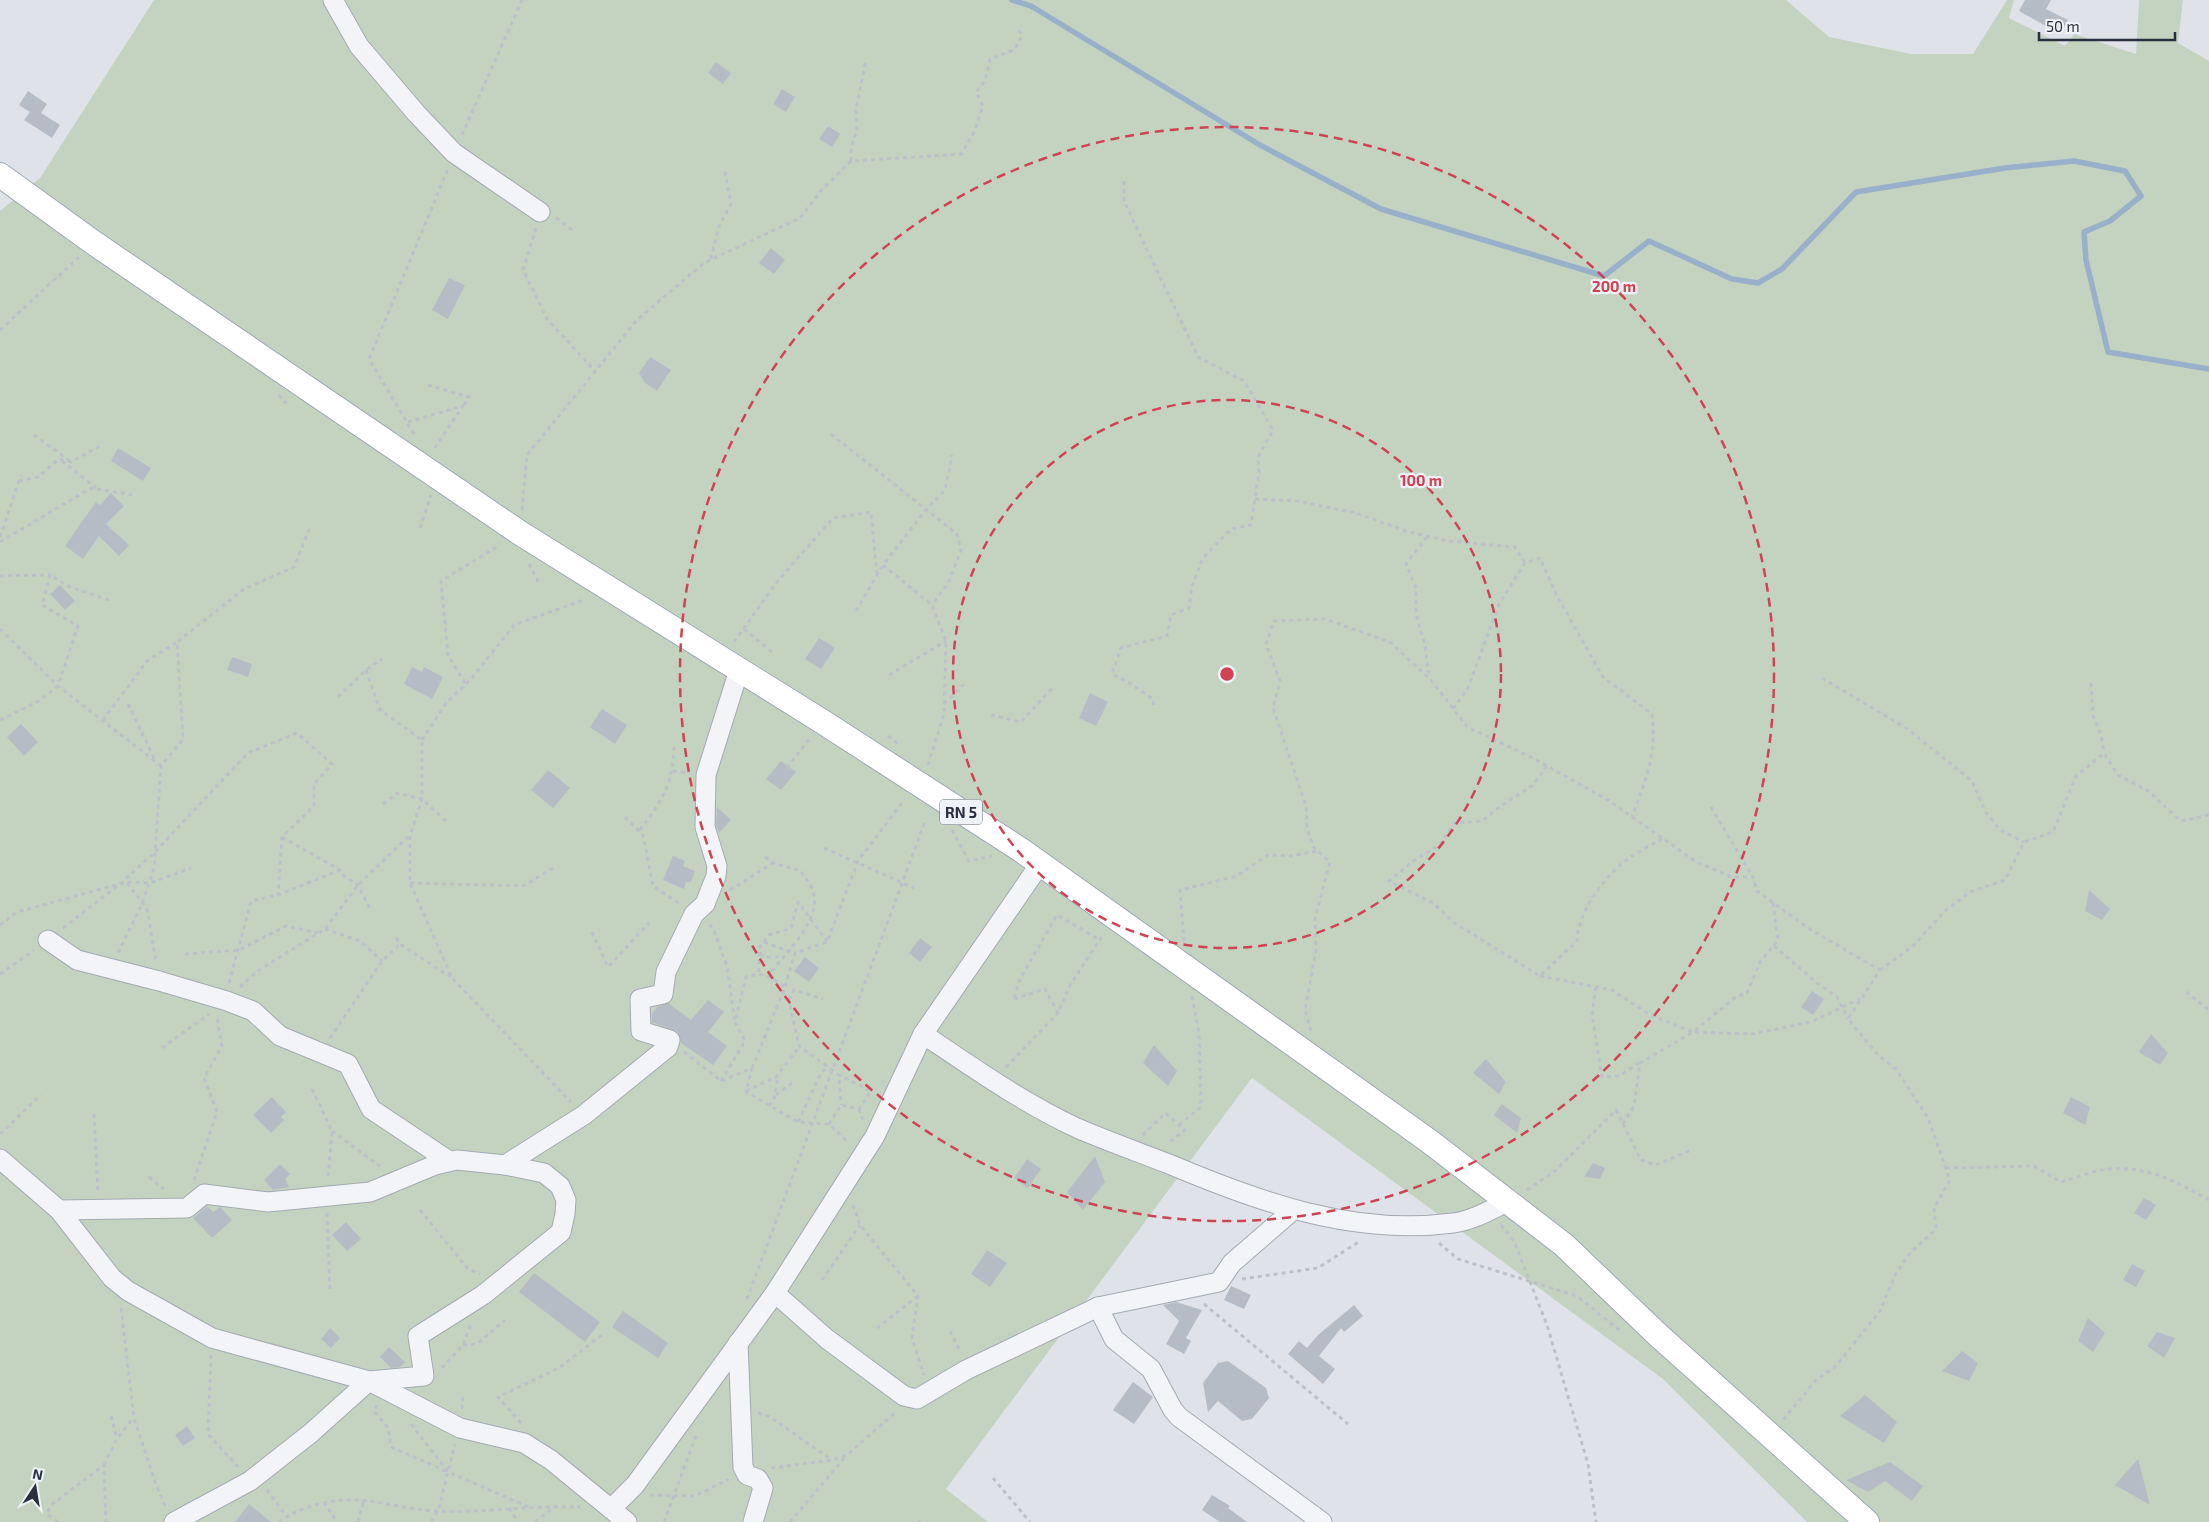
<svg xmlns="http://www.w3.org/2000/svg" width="2209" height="1522" font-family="'Exo 2',sans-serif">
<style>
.green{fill:#c4d3c0}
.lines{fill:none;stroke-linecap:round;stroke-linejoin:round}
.stream{stroke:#99b0ca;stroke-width:5.5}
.building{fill:#b6bcc6}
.minor-casing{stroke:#a4aab3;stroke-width:21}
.major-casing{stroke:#9ea7b5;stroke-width:26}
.path{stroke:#bdc1c7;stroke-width:3;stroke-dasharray:4 4;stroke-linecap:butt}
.minor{stroke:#f2f4f7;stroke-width:19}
.major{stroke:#fff;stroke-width:24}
.ring{fill:none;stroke:#d04254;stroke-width:2.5;stroke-dasharray:9 6}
.labels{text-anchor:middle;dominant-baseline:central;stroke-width:4.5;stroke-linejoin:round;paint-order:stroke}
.shield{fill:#eff2f6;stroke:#646a77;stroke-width:1}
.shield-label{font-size:15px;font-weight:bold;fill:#283040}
.centre{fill:#d04254;stroke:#eff2f6;stroke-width:2.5}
.ring-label{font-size:15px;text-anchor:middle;font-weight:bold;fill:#d04254;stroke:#eff2f6;stroke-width:4.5;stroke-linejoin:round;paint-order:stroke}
</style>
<rect width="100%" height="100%" fill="#dfe3e9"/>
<path class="green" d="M154,0h1632l43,37 82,17h62l34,-54h7l-5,18 56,28 9,-12 62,20 3,-54h44l-5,43 31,18v1461h-402l-144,-143 -411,-301 -306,411 42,33h-988v-1311l40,-33z"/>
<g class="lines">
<path class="stream" d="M1012,0l19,6 229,139 121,64 223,67 45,-35 83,38 26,4 24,-14 74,-77 149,-24 69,-7 51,10 16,25 -31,25 -26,11 2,28 22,92 101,17"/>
</g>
<g class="building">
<path d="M2025,0h26l-5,9 22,11 -8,14 -41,-23z"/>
<path d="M716,62l15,11 -8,11 -15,-11z"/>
<path d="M782,89l13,8 -9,15 -13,-8z"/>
<path d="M28,91l19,13 -6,9 19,12 -8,13 -28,-18 6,-8 -11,-7z"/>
<path d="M828,126l12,8 -8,13 -13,-8z"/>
<path d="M771,248l14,12 -11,14 -15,-11z"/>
<path d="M449,278l16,7 -17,34 -16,-9z"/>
<path d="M650,357l21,13 -14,21 -12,-8 -6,-10z"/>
<path d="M118,448l33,20 -8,13 -32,-20z"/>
<path d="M111,493l13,13 -18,18 23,21 -10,11 -20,-20 -16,23 -18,-13 31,-44 4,3z"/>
<path d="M60,585l15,16 -10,9 -15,-16z"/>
<path d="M819,638l16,10 -14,21 -16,-10z"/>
<path d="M232,657l20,7 -4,13 -21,-7z"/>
<path d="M412,667l10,5 2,-5 19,10 -11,22 -28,-15z"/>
<path d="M1090,693l18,9 -12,24 -17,-8z"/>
<path d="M602,709l25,16 -12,19 -25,-17z"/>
<path d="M21,724l17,18 -14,14 -17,-19z"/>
<path d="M781,761l15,11 -15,18 -15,-11z"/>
<path d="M548,770l22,18 -17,20 -22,-18z"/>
<path d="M717,807l14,13 -12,13 -3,-8z"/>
<path d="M673,856l12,5 -2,5 12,5 -4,11h-5l-2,7 -21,-9z"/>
<path d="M2089,890l21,19 -8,11 -17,-9z"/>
<path d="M920,938l12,9 -12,15 -11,-9z"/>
<path d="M805,957l14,11 -10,14 -15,-11z"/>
<path d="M1812,991l12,8 -11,16 -12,-8z"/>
<path d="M708,1000l16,12 -16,20 19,14 -14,19 -32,-22 -3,-11 -26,-10v-8l5,-7 11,-4 23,17z"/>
<path d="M2151,1034l17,19 -8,12 -21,-13z"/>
<path d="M1154,1045l23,26 -9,15 -25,-23z"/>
<path d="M1486,1059l20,23 -7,12 -26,-21z"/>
<path d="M272,1097l14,15 -5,5 3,3 -13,13 -18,-18z"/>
<path d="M2071,1097l19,10 -5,18 -22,-12z"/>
<path d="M1502,1104l19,14 -4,15 -23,-18z"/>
<path d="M1095,1156l10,26 -22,28 -16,-18z"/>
<path d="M1027,1159l14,10 -13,19 -14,-10z"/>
<path d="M1593,1163l12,5 -5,11 -16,-2z"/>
<path d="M280,1164l10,10 -5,5 4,8 -16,3 -9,-10z"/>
<path d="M2144,1198l12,7 -10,15 -12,-7z"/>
<path d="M207,1206l6,6 7,-5 12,13 -20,18 -19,-20z"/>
<path d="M346,1222l15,17 -14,12 -15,-16z"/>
<path d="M987,1250l20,13 -17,24 -19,-13z"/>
<path d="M2132,1264l13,7 -9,16 -13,-7z"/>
<path d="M534,1273l66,49 -15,20 -66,-50z"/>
<path d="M1231,1286l20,9 -7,14 -20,-9z"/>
<path d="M1176,1302l26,8 -16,28 5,3 -7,13 -18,-10 13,-23 -16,-16z"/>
<path d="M1354,1305l9,11 -19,16 -3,-4 -22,28 16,13 -12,15 -35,-30 11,-13 8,7 11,-13z"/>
<path d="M623,1311l45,32 -10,15 -46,-31z"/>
<path d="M2088,1318l17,15 -12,19 -15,-11z"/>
<path d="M330,1328l10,10 -9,10 -10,-9z"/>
<path d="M2157,1332l18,6 -11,20 -17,-12z"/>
<path d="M389,1347l16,15 -5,5 -9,1 -11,-11z"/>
<path d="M1962,1351l16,12 -9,18 -27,-10z"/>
<path d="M1228,1361l38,27 3,10 -17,21 -10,2 -24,-20 -10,11 -5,-29 15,-20z"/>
<path d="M1133,1382l20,15 -19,27 -21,-14z"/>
<path d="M1865,1395l32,27 -13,21 -44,-27z"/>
<path d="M187,1426l8,12 -12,8 -8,-11z"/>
<path d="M2138,1459l12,46 -35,-20z"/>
<path d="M1890,1462l33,24 -11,15 -27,-20 -17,11 -22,-12z"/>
<path d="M1212,1495l18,11 -2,2 19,14h-27l-18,-12z"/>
<path d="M249,1504l22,18h-36z"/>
</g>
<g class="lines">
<g class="minor-casing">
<g id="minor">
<path d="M333,0l26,46 57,67 38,40 86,59"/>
<path d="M48,940l29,20 82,21 68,20 26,10 27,25 68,28 23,45 78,52"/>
<path d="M923,1034c49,33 100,69 154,94 30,13 61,24 92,36 90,38 184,72 284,59 19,-2 39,-14 56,-22"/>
<path d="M0,1159l59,51 53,68 16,13 84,47 157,43 91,47 64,15 27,17 76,62"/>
<path d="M505,1165l79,-50 84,-68 2,-7 -29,-9 -1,-32 23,-5 3,-22 28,-58 11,-10 11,-28 1,-10 -12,-39 1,-52 33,-105"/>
<path d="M59,1210l128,-2 17,-14 64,8 102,-10 65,-27 22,-5 48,5 39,8 16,13 6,14 -1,14 -4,18 -78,63 -65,41 6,40 -55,5 -58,52 -61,48 -76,41"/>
<path d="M775,1293l52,46 77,57 13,3 49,-29 132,-63 121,-25 13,-19 60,-52"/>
<path d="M1098,1307l16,32 37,30 22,41 6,7 143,105"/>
<path d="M738,1343l5,124 4,8 11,4 5,9 -10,34"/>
<path d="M611,1509l24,-24 140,-192 100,-157 48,-102 117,-170"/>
</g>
</g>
<g class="major-casing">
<path id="major" d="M0,175l94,68 426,290 303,189 198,128 408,291 135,104 94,90 209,187"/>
</g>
<g class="path">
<path d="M462,135l60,-135"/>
<path d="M851,161v-14l6,-17 -1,-21 10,-49"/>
<path d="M1124,181v20l74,156 46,24 29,49 -15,27 1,15 -8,53 -20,4 -28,29 -11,28 -3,22 -18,7 -4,21 -46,12 -9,26 16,8 25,17 1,10"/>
<path d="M556,218l19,14"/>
<path d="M536,228l-13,42 24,49 48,52"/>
<path d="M711,259l8,-33 12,-22 -6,-32"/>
<path d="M0,330l79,-73"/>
<path d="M428,385l41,12 -6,9"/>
<path d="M279,395l5,7 7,1"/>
<path d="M408,422l55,-16 -29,43"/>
<path d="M414,434l-45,-75 79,-190"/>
<path d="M831,434l126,100 4,17 -13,32 -16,22"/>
<path d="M34,435l36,26"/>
<path d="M62,461l34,27"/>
<path d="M19,481l19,-4 21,-18 12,3 29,-16"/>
<path d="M1255,499l42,2 59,12 50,18 42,10 67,6 10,16"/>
<path d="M522,510l5,-55 110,-135 67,-57 96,-45 20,-26 31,-31 110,-7 13,-22 9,-26 -7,-14 9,-11 5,-22 24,-9 8,-14 -5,-9"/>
<path d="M420,528l11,-33"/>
<path d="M0,537l21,-62"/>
<path d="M1427,537l-21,27 10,24v26l9,31 4,33"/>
<path d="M0,542l91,-54 41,7"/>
<path d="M529,564l10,19"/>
<path d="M0,576l50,-1"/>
<path d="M856,611l27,-46"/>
<path d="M0,629l58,57 103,80"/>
<path d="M744,629l28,23"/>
<path d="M734,642l43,-60 56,-64 38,-6 6,64"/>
<path d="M366,670l14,40 42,30v59l-12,37v47l42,95 119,124"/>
<path d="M889,675l57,-34"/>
<path d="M1822,678l84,50 66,53 13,30 15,19 24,12"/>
<path d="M465,683l-17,-28 -7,-74 59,-36"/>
<path d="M2091,683l2,33 8,19 3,18"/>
<path d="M338,697l28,-27 16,-11"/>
<path d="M128,704l27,56"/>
<path d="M944,704l22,-22"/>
<path d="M1453,709l15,-21 31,-84 26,-41 15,-5 17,38 46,81 49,37c5,41 -6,65 -20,103"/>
<path d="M991,715l30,7 33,-36"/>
<path d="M0,720l39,-19 19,-15 20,-60 -36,-21 8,-30 20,12 42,14"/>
<path d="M103,720l44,-59 30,-19"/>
<path d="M888,736l13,10"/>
<path d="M422,740l25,-38 25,-24 42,-53 72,-26"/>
<path d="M928,765l16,-51 2,-73 -14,-36 -49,-40 42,-54 20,-21 7,-35"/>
<path d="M1547,766l-15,20 -30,19 -20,16 -28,2 -14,22 -24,14 -27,22 44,22 20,19 87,54 37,-35c0,-28 29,-67 52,-83 10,-7 22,-13 33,-19"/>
<path d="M787,768l23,-30"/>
<path d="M673,771l17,2"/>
<path d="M383,804l14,-11 25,6 27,25"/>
<path d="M1711,807l41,69"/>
<path d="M625,817l18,18 10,51 27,18"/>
<path d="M640,830c22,-29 33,-46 34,-83"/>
<path d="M952,830l17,31 23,-5"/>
<path d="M282,837l58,33 4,6 14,9 12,24"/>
<path d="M824,848l90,40"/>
<path d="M765,857l8,6 28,8c4,7 12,16 13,24 5,29 -30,59 -45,80"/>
<path d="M127,883l20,26 9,53"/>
<path d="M410,883l113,3 32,-19"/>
<path d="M730,890l43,-27"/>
<path d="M0,925l17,-13 110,-30 23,1 41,-15"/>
<path d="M709,925l4,3 14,38 8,56"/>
<path d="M63,928l57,-44 35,-32 93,-99 49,-20 35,31 -18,20v22l-32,31 -4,58"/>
<path d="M325,929l35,12 22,20"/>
<path d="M592,932l16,35 41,-44"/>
<path d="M396,938l4,6 52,34"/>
<path d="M1184,941l-4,-51 57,-14 31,-21 24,1 25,-5"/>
<path d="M764,942l5,-7 22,-7 7,-26 29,39"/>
<path d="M1774,946l43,37 20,14 11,22"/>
<path d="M118,953l24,-49 12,-36 7,-102 22,-27 -6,-97 67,-53 50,-22 16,-40"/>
<path d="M760,953l5,4h17"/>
<path d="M185,954l54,-4 47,-24 32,7"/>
<path d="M1880,970l32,-23 33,-36 25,-19 35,-12 19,-38 29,-10 23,-56 28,-23 14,22 29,15 34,31 28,-6"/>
<path d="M759,972v-24l5,-6 24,9"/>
<path d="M0,974l34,-24"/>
<path d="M1540,976l72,14 38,25 43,17 44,-36 10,-3 13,-31 18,-22 -5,-37"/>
<path d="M229,983l22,-82 27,-6 62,-25"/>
<path d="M240,987l16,-15 69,-43 33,-44 51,-49"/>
<path d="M1596,987l-4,27 10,63 17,-1 20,-13"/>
<path d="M782,992l7,8 10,46 40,29 2,30"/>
<path d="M2186,992l23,18"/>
<path d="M1014,998l6,-19 37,-64 43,25"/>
<path d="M1014,999l31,-10 13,24 12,-28 34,-52"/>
<path d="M789,1000l5,-10 29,9"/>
<path d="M1311,1031l-6,-21 11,-60 -1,-32 15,-56 -16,-14 -7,-19 -1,-23 -33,-98 7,-27 -14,-37 8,-23 51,-2 65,23 42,39 35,46 64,30 77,43 87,61 37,16h21l4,14 54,39 69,40 -32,49 30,36 18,14 32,49 22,62 -16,28 2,21 -26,24 -15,22 -15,36 -45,56 -19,13 -33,40"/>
<path d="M330,1038l52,-77 18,-17"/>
<path d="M162,1048l47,-34"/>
<path d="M684,1052l37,29 31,-13 -6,24 52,30 31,2 20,19"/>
<path d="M1006,1067l52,-54"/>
<path d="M752,1068l33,-81 10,-34 32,-11 31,-81 47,-62"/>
<path d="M721,1081l24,-40 -10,-19 11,-45c19,-6 23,-1 39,10"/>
<path d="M312,1089l20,42 -4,48"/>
<path d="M746,1091l30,-14 23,-30"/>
<path d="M776,1095l16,-12"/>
<path d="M769,1106l6,-10 3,-20"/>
<path d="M859,1109l4,11"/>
<path d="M94,1114l4,79"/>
<path d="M798,1122l21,-45 9,-12"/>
<path d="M829,1124l12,-19 18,4 12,-18 -32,-16"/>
<path d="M1623,1124l11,-18 6,-43 53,-31 59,2 59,-12 50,-24"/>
<path d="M1179,1125l22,-18 -2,-74 -7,-37"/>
<path d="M332,1131l49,36"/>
<path d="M0,1134l41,-39"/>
<path d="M1143,1135l22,-22 20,17 -18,14"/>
<path d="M1946,1168l88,-2 27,16c15,-4 33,-12 49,-13 38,-3 67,13 99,31"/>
<path d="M149,1177l15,12"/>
<path d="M194,1180l23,-68 -13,-34 18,-32 -5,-29"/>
<path d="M1527,1190l28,-19 61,-61 25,50 15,5 35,-15"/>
<path d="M853,1205l7,20 58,71 -6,42 12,37"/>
<path d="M420,1210l48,59 12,5"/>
<path d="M327,1213l3,78"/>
<path d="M1501,1225l13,16 33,84 41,139 8,58"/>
<path d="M1439,1243l19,16 119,37 46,37"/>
<path d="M1242,1279l76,-11 42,-27"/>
<path d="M822,1280l38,-55"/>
<path d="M747,1299l179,-480"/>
<path d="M1204,1304l144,120"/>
<path d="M121,1308l13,110 21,64 11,26"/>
<path d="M877,1328l41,-32"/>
<path d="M950,1331l11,22"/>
<path d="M463,1345l14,-1 28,-24"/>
<path d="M211,1355l-3,79 30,33"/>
<path d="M442,1368l21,-23 8,-21"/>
<path d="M377,1405l-3,6 14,17 3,19 57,25"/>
<path d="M462,1409l1,-12"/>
<path d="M758,1413l12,4 62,43"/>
<path d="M111,1416l6,23"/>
<path d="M521,1423l-23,-26 61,-29 44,-34"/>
<path d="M411,1424l37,48 81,35"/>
<path d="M104,1465l13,-26 16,-21"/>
<path d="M771,1468l61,-8 15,-5 50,-44"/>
<path d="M993,1478l37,44"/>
<path d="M267,1490l19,26"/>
<path d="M650,1495l45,1 34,-17"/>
<path d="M324,1502l13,20"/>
<path d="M509,1508l9,14"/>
<path d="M58,1522l-11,-8 4,-9 53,-40 2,57"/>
<path d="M279,1522c9,-7 17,-10 27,-14 51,-19 83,1 132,3 47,2 95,-6 142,-4"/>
<path d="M358,1522l6,-23"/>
<path d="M431,1522l7,-11 17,-67"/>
<path d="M535,1522l19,-15"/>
<path d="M664,1522l33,-89"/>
<path d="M790,1522l56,-66"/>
<path d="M919,1522l1,-2"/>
</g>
<use href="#minor" class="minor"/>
<use href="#major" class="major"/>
</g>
<g class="ring">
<circle cx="1227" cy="674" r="274"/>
<circle cx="1227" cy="674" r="547"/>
</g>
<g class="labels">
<rect class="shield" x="940" y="799.5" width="42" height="25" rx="4"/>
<g class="shield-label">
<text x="961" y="812">RN 5</text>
</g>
</g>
<circle cx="1227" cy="674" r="8" class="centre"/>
<g class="ring-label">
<text x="1614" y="292">200 m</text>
<text x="1421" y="486">100 m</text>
</g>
<g transform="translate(35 1487) rotate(12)" stroke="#eff2f6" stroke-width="4" paint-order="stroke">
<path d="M0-4L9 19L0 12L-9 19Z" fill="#283040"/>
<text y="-8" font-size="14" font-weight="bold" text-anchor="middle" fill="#283040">N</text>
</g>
<path d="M2039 32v8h136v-8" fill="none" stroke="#283040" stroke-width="2.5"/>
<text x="2046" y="32" font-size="15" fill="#283040" stroke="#eff2f6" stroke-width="4" paint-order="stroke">50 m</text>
</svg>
